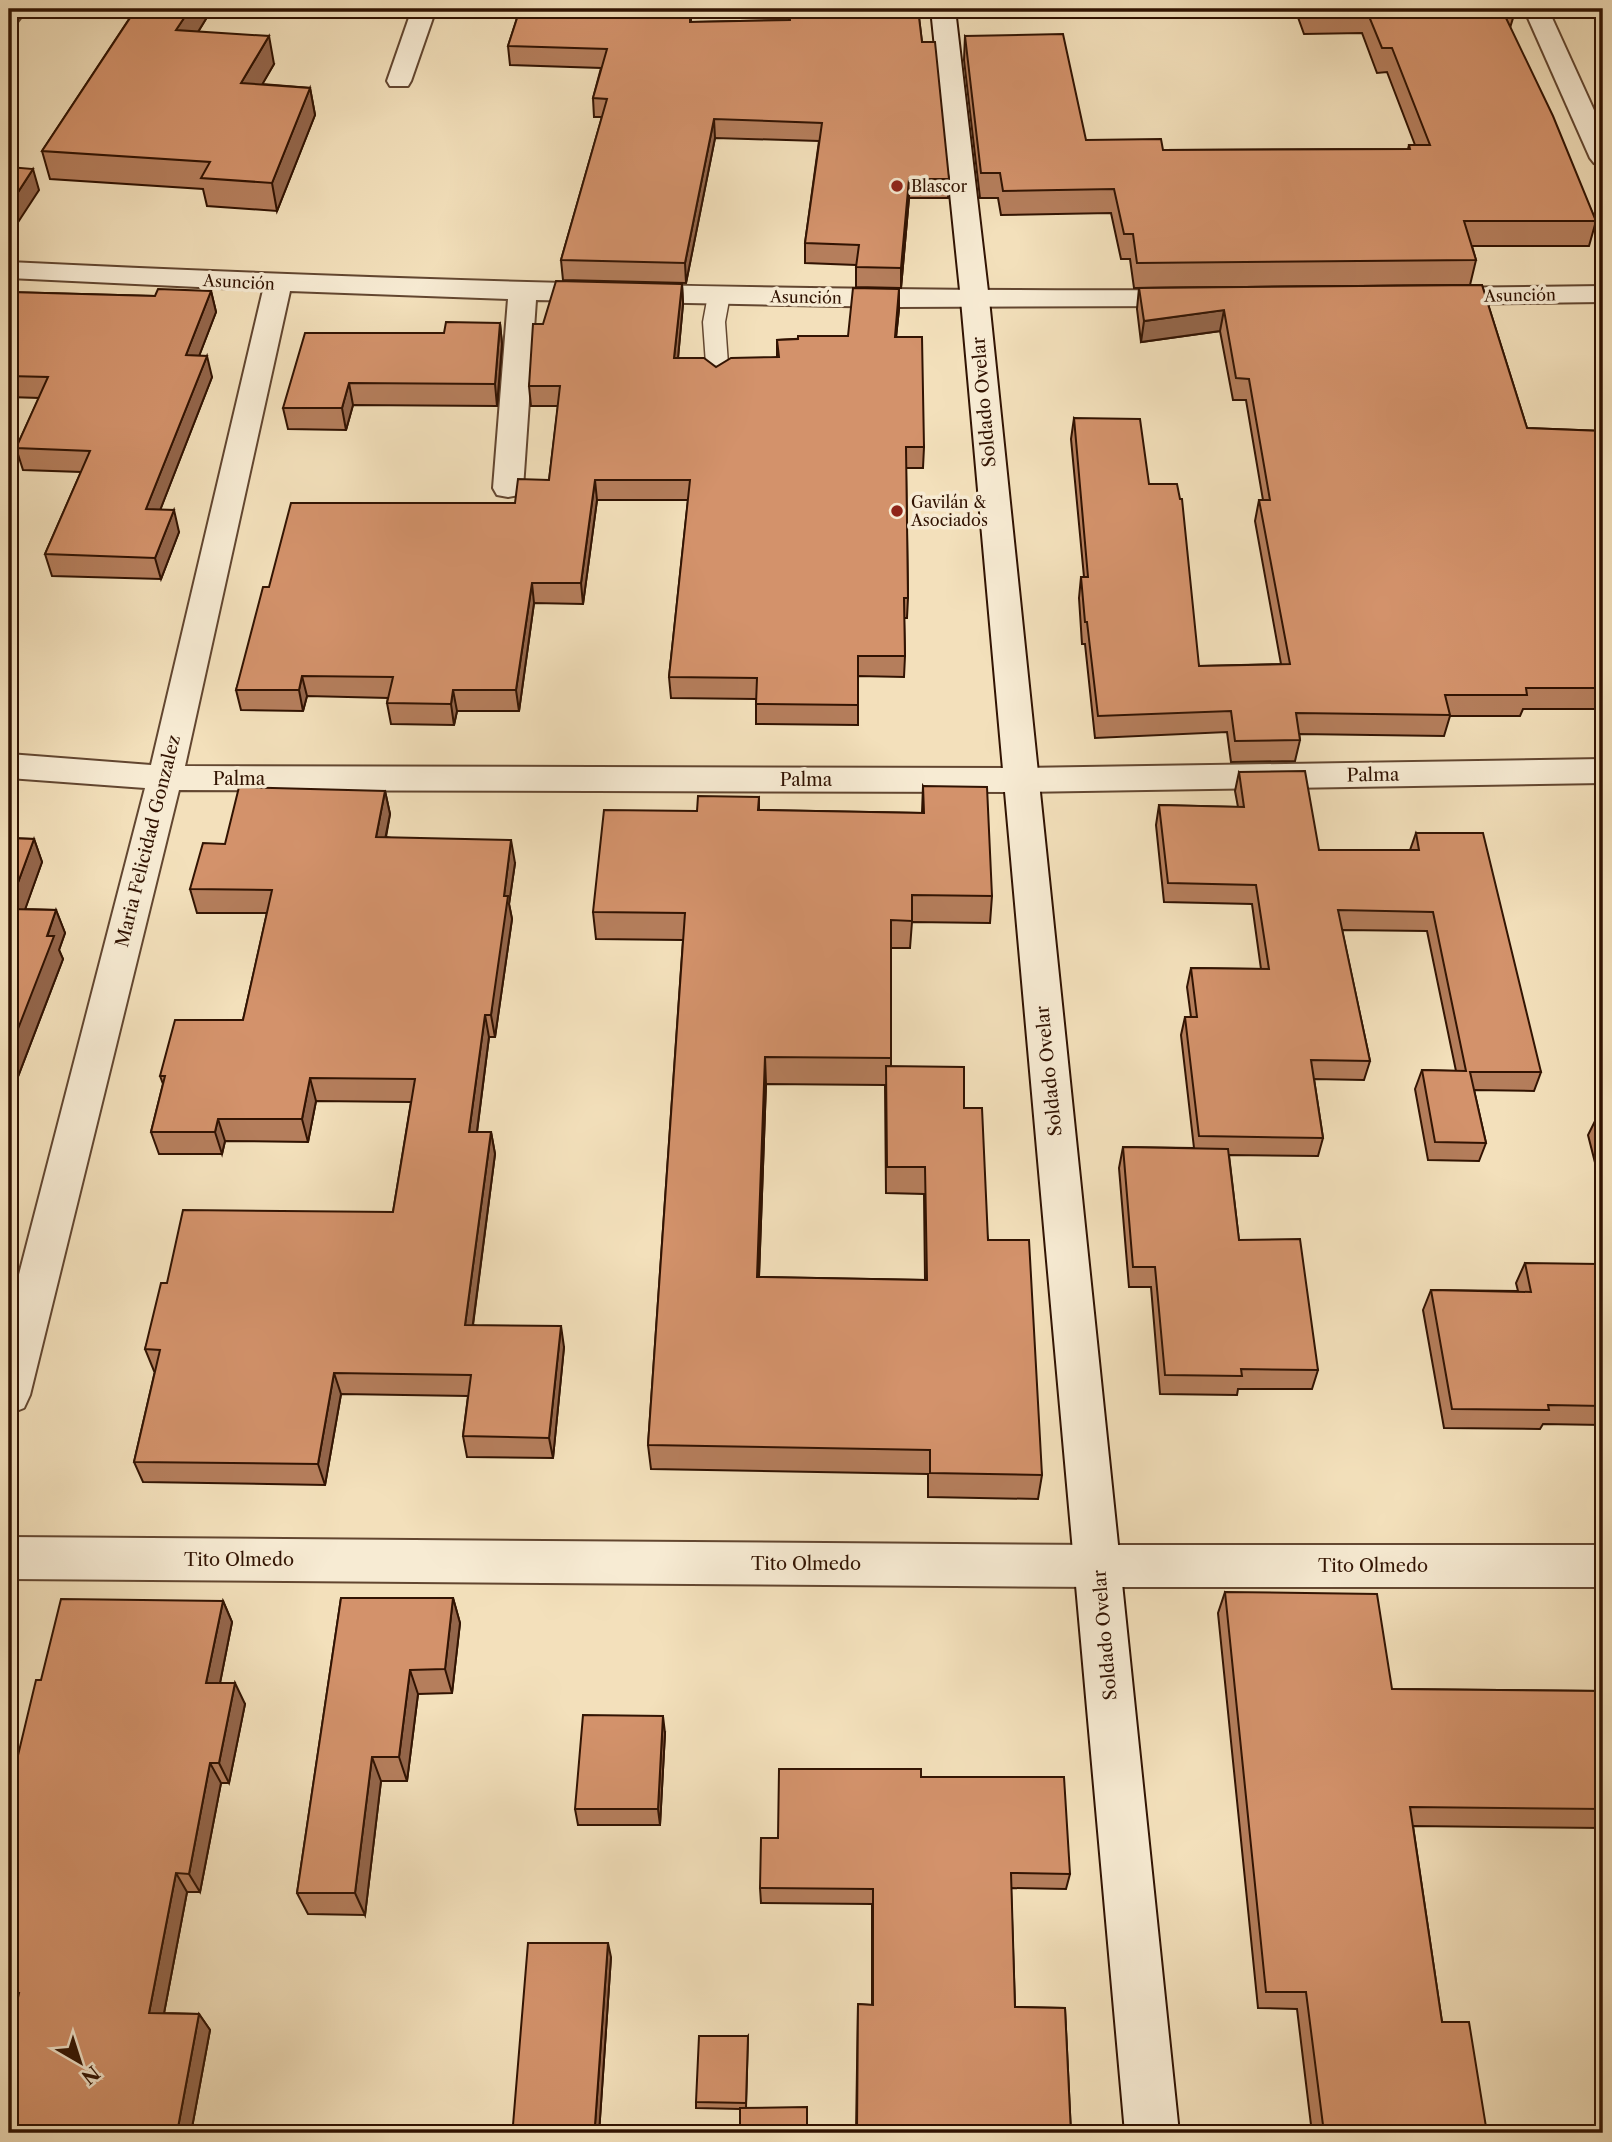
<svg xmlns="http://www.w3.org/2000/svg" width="1612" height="2142" font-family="'Libre Caslon Text',serif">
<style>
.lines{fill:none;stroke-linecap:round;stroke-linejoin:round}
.lane-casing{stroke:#624630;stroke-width:3}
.street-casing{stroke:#624630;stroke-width:4}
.secondary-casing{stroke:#311302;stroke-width:4}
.lane{fill:#f7ebd3;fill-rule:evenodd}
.street{fill:#f7ebd3;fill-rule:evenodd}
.secondary{fill:#f7ebd3;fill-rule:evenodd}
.wall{fill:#b57e5c;stroke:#311302;stroke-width:2;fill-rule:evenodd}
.shaded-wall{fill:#94664b;stroke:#311302;stroke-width:2}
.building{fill:#d3926b;stroke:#311302;stroke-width:2}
.poi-dot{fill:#8f2418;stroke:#f7ebd3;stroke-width:2.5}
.labels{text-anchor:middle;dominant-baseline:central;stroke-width:7;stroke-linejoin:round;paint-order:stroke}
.far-poi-label{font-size:16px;fill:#311302;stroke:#f7ebd3;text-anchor:start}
.far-street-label{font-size:16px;fill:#311302;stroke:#f7ebd3}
.street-label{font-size:18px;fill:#311302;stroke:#f7ebd3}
</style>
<rect width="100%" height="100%" fill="#f3e0bb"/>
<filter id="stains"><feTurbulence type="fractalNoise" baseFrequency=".00286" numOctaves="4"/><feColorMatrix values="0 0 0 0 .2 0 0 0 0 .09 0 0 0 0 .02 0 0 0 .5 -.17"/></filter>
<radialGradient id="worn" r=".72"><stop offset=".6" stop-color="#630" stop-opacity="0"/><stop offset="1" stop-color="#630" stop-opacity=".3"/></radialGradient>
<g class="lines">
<g class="lane-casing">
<path id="lane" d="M719,289l11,6 -5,27 4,56 -11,7 -11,-7 -4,-56 5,-27z"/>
</g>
<g class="street-casing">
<g id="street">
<path d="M9,9h18l-10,13 -8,2z"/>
<path d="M412,9h24l-25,72 -3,5h-18l-3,-5z"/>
<path d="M1524,9h24l55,121v36l-9,-3 -4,-5z"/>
<path d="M9,262c393,19 786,30 1180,28l10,2 4,6 -4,6 -10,2 -295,1 -358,-7 -13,188 -4,7 -11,2 -11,-2 -4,-7 15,-189 -218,-8 -105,475 836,2 582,-9v24l-582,9 -842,-2 -149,605 -6,13 -15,6v-101l136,-525 -136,-10v-24l142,11 112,-475 -254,-12z"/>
<path d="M1603,286v16l-168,2 -10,-2 -4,-6 4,-6 10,-2z"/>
<path d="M9,1537l1089,8h505v42h-505l-1089,-8z"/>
</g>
</g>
<g class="secondary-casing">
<path id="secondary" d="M931,9h24l34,291 190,1833h-54l-164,-1833z"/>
</g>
<use href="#lane" class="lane"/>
<use href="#street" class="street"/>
<use href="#secondary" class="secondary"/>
</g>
<g class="wall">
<path d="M66,9h146l-14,23 76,32 -12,20 48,4 5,27 -38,96 -70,-5 -4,-17 -153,-10 -8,-28 89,-135 -64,-4z"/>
<path d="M473,9h218v13l98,-2 -1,-11h130l4,33 27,137 -1,19h-39l-8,90 -45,-1v-22l-51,-2v-20l14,-102 -104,-3 -29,145 -123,-3 -2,-20 41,-143h-8l-1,-19 8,-30 -91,-3 -2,-19 9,-28 -43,-2z"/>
<path d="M1295,9h213l5,9 -3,10 86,193 -7,25h-117l4,14 -6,25 -336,3 -4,-29h-9l-10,-46 -110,2 -3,-17h-18l-16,-138 1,-24 121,104 77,10 245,-1 1,-4h6l-28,-73 -10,1 -15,-40 -58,1z"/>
<path d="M1601,11h2v29l-6,-12z"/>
<path d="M682,284l1,20 -5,54 38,9 61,-10v-17l71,-4 51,-27 -3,28 28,110 -1,21h-17l2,130 -1,20h-3l1,38 -1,21 -46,-1v49l-102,-1v-25l-85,-1 -2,-21 19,-177h-91l-14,104 -49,-1 -15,108h-62l-3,14 -63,-1 -4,-21 1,-5 -81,-2 -4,15 -62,-1 -5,-20 33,-103 246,-84 34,-23 9,-74h-27l-2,-20 14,-62z"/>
<path d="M1482,285l45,143 76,3v278h-80l-3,7h-70l-6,20 -145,-2 1,6 -5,21 -64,1 -4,-30 -132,6 -10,-94h-3l-3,-46 2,-21h3l-13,-138 3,-21 75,66 50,182 82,-2 -26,-143 4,-21h4l-17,-100h-13l-13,-69 -79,11 -4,-33 2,-21z"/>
<path d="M211,291l5,21 -17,44 13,21 -52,133 19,22 -18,47 -109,-3 -7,-22 36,-82 -58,-2 -7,-22 23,-50 -30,-1v-105l146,4z"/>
<path d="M500,323l2,21 -5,62 -144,-1 -7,25 -58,-1 -5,-21z"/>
<path d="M1239,772l80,78h91l6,-17 125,239 -7,19 -60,-1 12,53 -7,18 -51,-1 -13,-71 7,-19 34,1 -29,-140 -85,-1 28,131 -6,19 -50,-1 9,59 -5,18 -89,-1 10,85 79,130 -6,19h-74l-1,6 -77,-1 -9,-107h-22l-10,-119 4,-21 71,1 -13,-113 4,-18h6l-4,-30 4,-19 70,1 -9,-65 -88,-2 -8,-77 3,-20 79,2 -3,-16z"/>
<path d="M923,786l69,110 -2,27 -78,-1 -2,26h-19v118l73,42 24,132 54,235 -4,24 -110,-2v-23l-277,-5 -3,-24 35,-505 -87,-1 -3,-27 104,-101 62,-14v13l163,3zM766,1084l119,1 1,108 38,1 1,86 -166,-3z"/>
<path d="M385,791l5,23 -4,23 129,26 -6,41 3,15 -17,118h-6l-12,95h14l4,22 -22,171 91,22 -11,111 -86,-1 -4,-21 5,-40 -127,-2 -16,91 -182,-3 -9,-20 21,-91h-1l-9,-22 22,-66 226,-71 18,-110 -95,-1 -8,41 -83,-1 -3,13h-63l-8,-22 12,-48 -3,-8 83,-56 24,-107h-70l-7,-24 35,-45z"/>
<path d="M9,838l25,1 8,23 -17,47 31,1 9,23 -6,17 4,9 -49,128 -5,-1z"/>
<path d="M1598,1115h5v79l-15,-59z"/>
<path d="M1525,1263l78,17v145l-60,-1 -3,5 -96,-1 -21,-118 8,-20 87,1 -2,-8z"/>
<path d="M1225,1592l167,97 211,2v137l-190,-2 29,196 45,111h-175l-15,-124 -39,-1 -40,-395z"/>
<path d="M341,1598h112l7,25 -8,70 -34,1 -11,87h-26l-16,134 -57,-1 -11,-21z"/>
<path d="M223,1601l9,21 -12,61 25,21 -16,79h-8l-21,109h-13l-23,121 35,1 11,16 -19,103h-182l7,-124h-7v-216l32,-113z"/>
<path d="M665,1733l-5,92h-82l-3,-16z"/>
<path d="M921,1777l149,97 -4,15 -55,-1 4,119 50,1 6,125h-215l2,-129 14,1v-101l-111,-1 -1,-15 18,-50z"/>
<path d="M611,1957l-12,176h-83l-3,-8z"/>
<path d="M748,2036l-2,72 -6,1 -44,-1v-6z"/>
</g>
<g class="shaded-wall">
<path d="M190,9h22l-30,49 -6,-28z"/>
<path d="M269,36l5,28 -27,47 -6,-28z"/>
<path d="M310,88l5,27 -38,96 -5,-28z"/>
<path d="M714,119l1,19 -29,145 -1,-20z"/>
<path d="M33,169l6,21 -28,43 -2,-9v-18z"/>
<path d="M909,179v19l-8,90v-20z"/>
<path d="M682,284l1,20 -7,75 -2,-21z"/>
<path d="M899,289v20l-5,48 1,-20z"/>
<path d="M211,291l5,21 -25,65 -5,-22z"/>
<path d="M1224,310l-4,21 -79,11 3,-21z"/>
<path d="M500,323l2,21 -5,62 -2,-22z"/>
<path d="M207,356l5,21 -60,154 -6,-22z"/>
<path d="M349,383l4,22 -7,25 -4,-22z"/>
<path d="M595,480l2,20 -14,104 -2,-21z"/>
<path d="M174,510l5,22 -18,47 -6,-21z"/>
<path d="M532,583l2,20 -15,108 -3,-21z"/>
<path d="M302,676l5,20 -4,15 -4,-21z"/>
<path d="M453,690l4,21 -3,14 -3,-21z"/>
<path d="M385,791l5,23 -9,46 -5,-23z"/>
<path d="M34,839l8,23 -25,70 -8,-21v-4z"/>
<path d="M511,840l4,23 -6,41 3,15 -17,118 -4,-22 13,-119z"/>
<path d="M56,910l9,23 -6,17 4,9 -49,128 -5,-11v-24z"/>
<path d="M485,1015l4,22 -15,117 -5,-22z"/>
<path d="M765,1057l1,27 -8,219 -1,-26z"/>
<path d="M310,1078l6,23 -8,41 -6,-23z"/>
<path d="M218,1119l7,22 -3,13 -7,-22z"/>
<path d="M491,1132l4,22 -25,192 -5,-21z"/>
<path d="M561,1326l3,21 -11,111 -4,-20z"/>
<path d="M334,1373l7,21 -16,91 -7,-21z"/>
<path d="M453,1598l7,25 -8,70 -7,-24z"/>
<path d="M223,1601l9,21 -16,81 -10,-20z"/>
<path d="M410,1670l8,24 -11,87 -8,-24z"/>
<path d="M235,1683l10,21 -16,79 -10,-20z"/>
<path d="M663,1716l2,17 -5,92 -2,-16z"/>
<path d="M372,1757l9,24 -16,134 -10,-22z"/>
<path d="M210,1763l11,20 -21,109 -11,-18z"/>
<path d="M176,1873l11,19 -26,137 -12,-16z"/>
<path d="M608,1943l3,14 -12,176h-1l-3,-8z"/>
<path d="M199,2014l11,16 -19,103h-14z"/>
</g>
<g class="building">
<path d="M136,9h54l-14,21 93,6 -28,47 69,5 -38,95 -71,-5 9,-16 -168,-11z"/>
<path d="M520,9h170v13l100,-2 -1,-11h129l4,33h13l14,137h-40l-8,89 -45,-1 3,-22 -54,-2 17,-120 -108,-4 -29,144 -124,-3 46,-161 -14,-1 14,-49 -99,-3z"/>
<path d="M1308,9h200l5,9h-7l47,98 43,105h-132l12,39 -339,3 -4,-29h-9l-10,-45 -111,2 -3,-18h-19l-16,-137 98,-2 23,106 75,-1 2,11 247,-1 -1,-4h21l-38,-97h-10l-16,-39 -58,1z"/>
<path d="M9,167l24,2 -24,37z"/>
<path d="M556,281l126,3 -8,74h30l12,9 15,-9 48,-1 -2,-17 21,-1v-3h50l5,-48 46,1 -4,48h27l2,110h-18l2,151h-4l1,58h-47v49l-102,-1 1,-26 -88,-1 21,-197h-95l-14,103h-49l-16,107h-63l-2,14 -64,-1 6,-26 -91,-1 -3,14h-63l27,-103h6l22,-84h224l3,-24 31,1 11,-94h-31l4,-62h10z"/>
<path d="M1482,285l45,143 76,3v257h-77l1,7h-82l5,20 -154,-2 4,27 -65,1 -4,-30 -133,5 -11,-94h-2l-4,-45h7l-14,-159 66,1 9,65h28l3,15h2l17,167 91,-2 -31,-164h11l-21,-121 -13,-1 -12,-68 -80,11 -5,-33z"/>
<path d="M158,289l53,2 -25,64 21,1 -61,153 28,1 -19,48 -110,-4 45,-103 -74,-3 32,-71 -39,-1v-24l4,-9h-4v-51l146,4z"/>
<path d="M446,322l54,1 -5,61 -146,-1 -7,25h-59l22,-75h139z"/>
<path d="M1305,771l14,79h100l-3,-17h67l58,239h-71l16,71 -51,-1 -13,-72 44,1 -33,-159 -95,-2 32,151 -59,-1 12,78 -124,-2 -14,-119h12l-6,-49 78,1 -13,-84 -88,-2 -9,-78 85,2 -5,-35z"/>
<path d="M923,786l64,1 5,109 -80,-1v26l-21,-1v138l-126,-1 -8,220 170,3 -2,-113h-38l-1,-101 78,1v41h18l6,132h41l13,235 -112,-2v-23l-282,-5 37,-532 -92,-1 11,-102 93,1 1,-15 61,1 -1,13 166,3z"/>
<path d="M239,787l146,4 -9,46 135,3 -7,56h4l-17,119h-6l-16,117h22l-26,193 96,1 -12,112 -86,-2 8,-61 -137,-2 -16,91 -184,-2 26,-112 -15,-1 16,-66h6l16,-73 210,2 22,-133 -105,-1 -8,41h-84l-3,13h-64l14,-56h-5l15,-56h68l29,-130 -82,-1 13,-46 22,1z"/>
<path d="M9,838l25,1 -25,68z"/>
<path d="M9,909l47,1 -9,26h7l-45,116z"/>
<path d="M1598,1115h5v22z"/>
<path d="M1123,1147l105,2 11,91 61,-1 18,131 -77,-1 1,7 -77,-1 -10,-108h-22z"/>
<path d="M1525,1263l74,1 4,16v126l-55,-1 1,5 -97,-1 -21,-119 100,2z"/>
<path d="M1225,1592l152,2 15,95 211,2v118l-193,-2 32,215h27l18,111h-163l-18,-141h-40z"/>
<path d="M341,1598h112l-8,71 -35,1 -11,87h-27l-17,136h-58z"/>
<path d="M61,1599l162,2 -17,82h29l-16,80h-9l-21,111 -13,-1 -27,140 50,1 -22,119h-168v-95l10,-45h-10v-200l27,-113h5z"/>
<path d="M583,1715l80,1 -5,93h-83z"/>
<path d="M779,1769h142v8h143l6,97 -59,-1 4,134 50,1 6,125 -214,-4 1,-125 15,1v-116l-113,-1 1,-50h17z"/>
<path d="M528,1943h80l-13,182h-82z"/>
<path d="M699,2036h49l-2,67 -50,-1z"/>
<path d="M807,2107v26h-67v-25z"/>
</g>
<g class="poi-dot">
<circle cx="897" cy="186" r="7"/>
<circle cx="897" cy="511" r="7"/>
</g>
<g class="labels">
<g class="far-poi-label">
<text x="911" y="186">Blascor</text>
<text x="911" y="502">Gavilán &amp;<tspan x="911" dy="18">Asociados</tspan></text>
</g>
<g class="far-street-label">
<text transform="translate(239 282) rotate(3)">Asunción</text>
<text transform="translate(1520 295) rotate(-1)">Asunción</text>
<text transform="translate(806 297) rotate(1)">Asunción</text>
</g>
<g class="street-label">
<text transform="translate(984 402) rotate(-95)">Soldado Ovelar</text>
<text transform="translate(1373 775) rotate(-1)">Palma</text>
<text x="239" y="779">Palma</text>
<text x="806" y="780">Palma</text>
<text transform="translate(148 841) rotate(-76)">Maria Felicidad Gonzalez</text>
<text transform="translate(1049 1071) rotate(-96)">Soldado Ovelar</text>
<text x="239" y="1560">Tito Olmedo</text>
<text x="806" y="1564">Tito Olmedo</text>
<text x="1373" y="1566">Tito Olmedo</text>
<text transform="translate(1105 1635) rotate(-95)">Soldado Ovelar</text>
</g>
</g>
<rect width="1612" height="2142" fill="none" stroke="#f3e0bb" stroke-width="35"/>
<rect x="10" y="10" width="1591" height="2121" fill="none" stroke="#311302" stroke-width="3.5"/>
<rect x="18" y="18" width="1577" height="2107" fill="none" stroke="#311302" stroke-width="2"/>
<g transform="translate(80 2062) rotate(141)" stroke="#f7ebd3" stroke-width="5" paint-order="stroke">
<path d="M0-5L12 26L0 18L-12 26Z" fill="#311302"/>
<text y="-10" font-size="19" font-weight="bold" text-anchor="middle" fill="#311302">N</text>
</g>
<rect width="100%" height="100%" filter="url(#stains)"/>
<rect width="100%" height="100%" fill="url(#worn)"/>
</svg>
